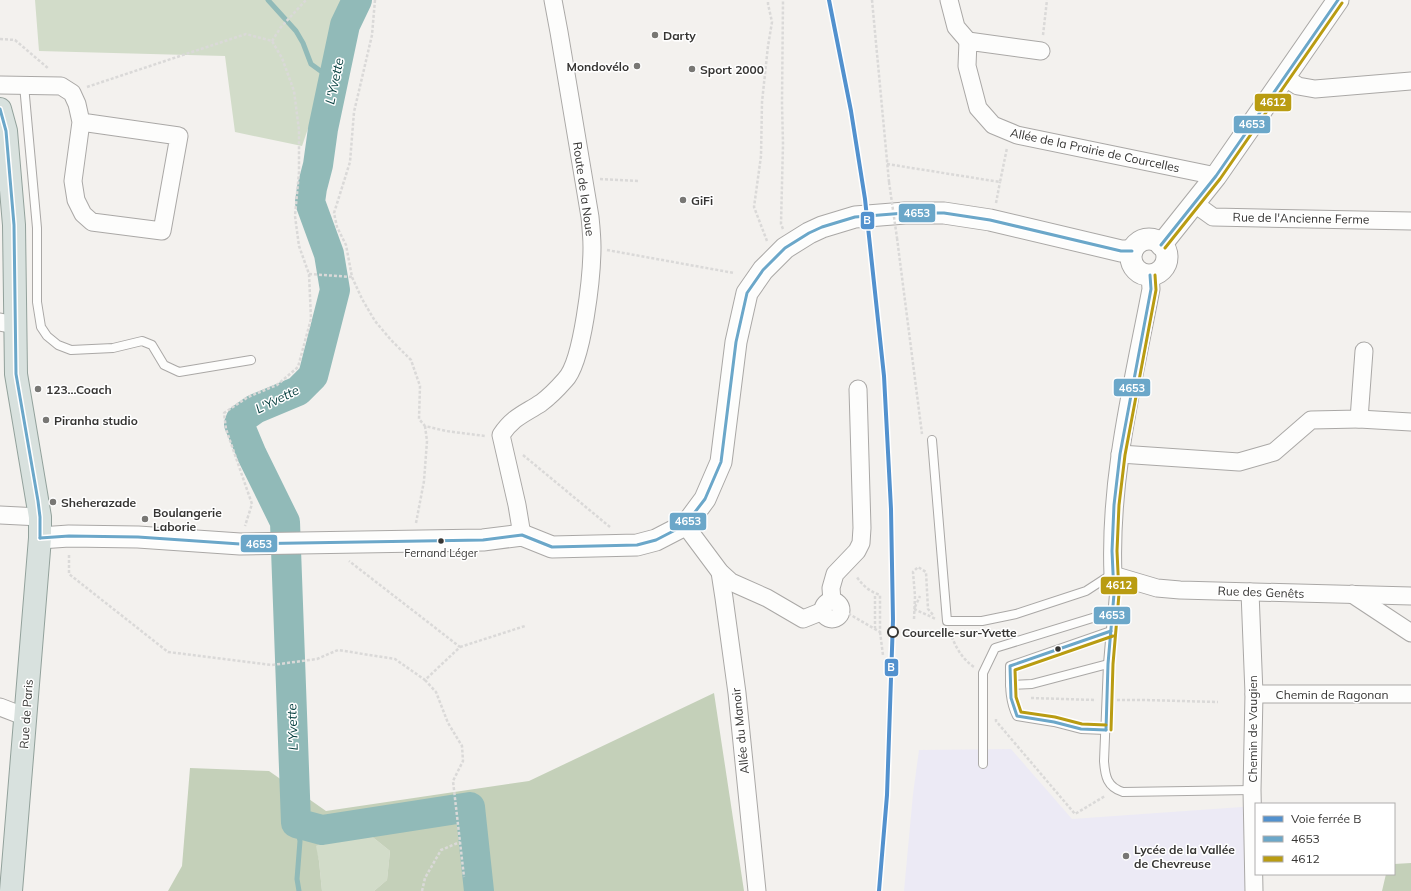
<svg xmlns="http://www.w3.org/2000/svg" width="1411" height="891" font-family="Mulish,sans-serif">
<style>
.education{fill:#eceaf5}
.green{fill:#d2dcc9}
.forest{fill:#c4d0b9}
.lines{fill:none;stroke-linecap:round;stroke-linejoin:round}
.stream{stroke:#91bab8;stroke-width:5}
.river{stroke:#91bab8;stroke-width:30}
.service-casing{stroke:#aaa8a6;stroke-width:10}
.minor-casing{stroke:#aaa8a6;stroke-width:19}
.tertiary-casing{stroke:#aaa8a6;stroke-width:23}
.primary-casing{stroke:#92a19b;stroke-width:24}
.path{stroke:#dad9d8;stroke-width:2.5;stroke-dasharray:3 2;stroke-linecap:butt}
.service{stroke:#fdfdfc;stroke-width:8}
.minor{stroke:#fdfdfc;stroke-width:17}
.tertiary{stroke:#fdfdfc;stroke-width:21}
.primary{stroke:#d8e1de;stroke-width:22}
.path-bridge{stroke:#dad9d8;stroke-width:2.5;stroke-dasharray:3 2;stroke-linecap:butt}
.bus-1-casing{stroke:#fff;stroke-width:6}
.bus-2-casing{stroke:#fff;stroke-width:6}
.bus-1{stroke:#6ba7c9;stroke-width:3}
.bus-2{stroke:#b99c12;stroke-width:3}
.rail-1-casing{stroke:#fff;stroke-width:7}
.rail-1{stroke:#5291ce;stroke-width:4}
.poi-dot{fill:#787774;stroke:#fff;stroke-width:1.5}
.bus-dot{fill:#363533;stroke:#fff;stroke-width:1.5}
.stop-dot{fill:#fff;stroke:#363533;stroke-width:2}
.labels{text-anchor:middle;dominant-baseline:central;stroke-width:3;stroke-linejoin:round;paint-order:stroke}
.bus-label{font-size:11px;fill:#363533;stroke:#fff}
.poi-label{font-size:12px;font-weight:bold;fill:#363533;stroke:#fff;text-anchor:start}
.street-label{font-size:12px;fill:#363533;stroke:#fff}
.stop-label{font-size:12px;font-weight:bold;fill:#363533;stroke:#fff;text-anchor:start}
.water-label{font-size:13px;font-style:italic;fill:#063f3f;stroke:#fff}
.line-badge{stroke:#fff;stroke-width:1.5}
.badge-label{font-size:11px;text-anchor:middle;font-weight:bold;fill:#fff}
</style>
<rect width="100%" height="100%" fill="#f3f1ee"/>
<path class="education" d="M1011,749l61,70 184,-13 2,85h-354l9,-97 6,-44z"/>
<g class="green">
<path d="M35,0h314l1,6 -48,140 -67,-14 -10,-76 -186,-5z"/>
<path d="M370,835l20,16 -3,29 -13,11h-52l-3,-30 -4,-15 13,-8z"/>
</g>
<g class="forest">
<path d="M714,693l30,198h-370l13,-11 3,-29 -20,-16 -42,3 -12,8 3,15 3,30h-154l14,-25 8,-98 79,3 57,40 203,-30z"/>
<path d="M1411,863v28h-29l4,-17h8v-10z"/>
</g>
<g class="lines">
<g class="stream">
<path d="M268,0l28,31 7,12 8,21 11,8 12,4"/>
<path d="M296,823l4,18 -3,38 2,12"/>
</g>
<path class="river" d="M357,0l-12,25 -22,104 -5,36 -6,23 -2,14 19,52 6,36 -22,86 -15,15 -43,18 -14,10 -2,5 13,31 33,67 11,301 26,7 148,-23 9,84"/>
<g class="service-casing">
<g id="service">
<path d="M24,85l13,143v74l4,25 6,9 11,9 13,5 42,-2 29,-7 10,4 12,20 15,7 72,-12"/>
<path d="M932,440l15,181h35l34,-7 70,-23 20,-13 7,-3 1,19 -6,70 -4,97c1,15 3,26 19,31l129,-2"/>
<path d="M1010,685l22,-1 76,-20"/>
<path d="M1106,730l-25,-1 -27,-7 -37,-6c-8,-16 -7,-32 -7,-50l101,-35"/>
<path d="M983,764v-91l12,-25 117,-36"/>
</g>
</g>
<g class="minor-casing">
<g id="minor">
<path d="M949,0l7,27 12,14"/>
<path d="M1041,51l-73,-10 -1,25 11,42 15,17 24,10 199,41"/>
<path d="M1284,77l14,9 17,3 96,-8"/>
<path d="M0,85l61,1 11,7 5,11 4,18 -8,59 3,19 7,14 9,8 70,9 17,-95 -98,-14"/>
<path d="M1195,204l18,13 198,4"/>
<path d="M1150,275l1,14c-18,94 -42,189 -38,286l44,13 23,2 231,6"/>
<path d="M0,322l15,3"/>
<path d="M1359,419l52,3"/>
<path d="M1120,454l119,8 35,-10 37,-32 48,-1 5,-68"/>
<path d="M0,515l40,2"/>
<path d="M685,525l35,47 11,10 36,16 36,21 20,-8"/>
<path d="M522,535l-5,-30 -16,-70c12,-18 23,-21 40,-32 8,-6 17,-15 24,-23 18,-18 27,-106 27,-133 0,-10 -1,-20 -2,-30l-31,-185 -6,-32"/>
<path d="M720,572l4,26 13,95 20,198"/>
<path d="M1250,592l4,102 -2,96 2,101"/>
<path d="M1352,594l59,39"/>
<circle cx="832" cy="610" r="9"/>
<path d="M832,601l-1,-13 4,-14 22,-23 4,-8 1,-15 -4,-139"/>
<path d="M1254,694h157"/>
<path d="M0,707l26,10"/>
</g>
</g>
<g class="tertiary-casing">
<g id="tertiary">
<circle cx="1149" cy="257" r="18"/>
<path d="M1161,245l55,-69 122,-176"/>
<path d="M40,538l29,-2 69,1 102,7 243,-4 39,-5 30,12 85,-2 19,-5 29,-15 6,-7 14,-19 16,-37 15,-120 11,-49 16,-23 22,-22 24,-15 13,-6 33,-10 50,-4h39l46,7 131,31h11"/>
</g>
</g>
<g class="primary-casing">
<path id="primary" d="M0,109l6,22 8,94 2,149 24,143v21l-29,353"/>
</g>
<g class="path">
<path d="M375,0l-3,35 -18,77 -4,50 -16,51 3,14 9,18 6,32 10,22 13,22 16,19 20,20 9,26 -1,33 6,7 21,5 39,5"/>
<path d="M872,0l17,182"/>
<path d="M1043,35l4,-35"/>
<path d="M0,39l15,1 34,29"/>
<path d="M272,41l9,-14 25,-27"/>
<path d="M87,87l159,-53 26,7 10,17 12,33 5,39v42l-4,44 4,30 10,28 2,45 -13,48 -21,18 -29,12 -24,16 2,16 26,75 -7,22"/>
<path d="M887,164l113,18 7,-34"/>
<path d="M600,179l39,2"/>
<path d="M996,203l4,-21"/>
<path d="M783,229l-2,-5 2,-80 -1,-41 1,-103"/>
<path d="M897,238l25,196"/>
<path d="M767,241l-13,-34 7,-51 1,-54 6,-56 4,-24 -4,-18v-4"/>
<path d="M607,250l127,23"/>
<path d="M309,274l43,3"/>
<path d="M523,455l87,72"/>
<path d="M416,523l8,-42 3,-40 -2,-15"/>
<path d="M69,555v19l99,78 104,13 45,-6 21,-9 57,9 30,21 35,-33 -111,-86"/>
<path d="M875,596v32"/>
<path d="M915,607l5,-11"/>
<path d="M914,609l22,10"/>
<path d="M844,611l36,21v-37c-11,-4 -17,-9 -24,-19"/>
<path d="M914,619l1,-23 -2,-24 5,-5 8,5 2,37 6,7"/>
<path d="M880,632l3,23"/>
<path d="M950,632c5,14 11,26 24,35"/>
<path d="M460,647l65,-21"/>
<path d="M425,680l11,12 12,31 14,23 1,15 -10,20 11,96"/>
<path d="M1031,698l65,2"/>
<path d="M1117,700h27l74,2"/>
<path d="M996,719v2l79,93 30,-18"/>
<path d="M422,891l3,-13 16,-28 19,-8"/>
</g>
<use href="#service" class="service"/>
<use href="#minor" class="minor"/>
<use href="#tertiary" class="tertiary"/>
<use href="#primary" class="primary"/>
<path class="path-bridge" d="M889,182l8,56"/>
<g class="bus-1-casing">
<g id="bus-1">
<path d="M0,109l6,22 8,94 2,149 22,127 2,16v21"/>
<path d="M1161,245l55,-69 122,-176"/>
<path d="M40,538l29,-2 69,1 102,7 243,-4 39,-5 30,12 85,-2 19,-5 29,-15 20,-26 16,-37 15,-120 11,-49 16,-23 22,-22 24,-15 13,-6 33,-10 50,-4h39l46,7 131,31h11"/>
<path d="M1106,730l2,-66 6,-70 -2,-43 2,-46 6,-51 31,-165 -1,-14"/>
<path d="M1106,730l-25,-1 -27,-7 -37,-6 -6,-18 -1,-32 101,-35"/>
</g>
</g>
<g class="bus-2-casing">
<g id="bus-2">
<path d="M1165,248l55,-69 122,-176"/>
<path d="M1106,725l-24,-1 -27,-7 -34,-5 -5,-15 -1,-27 98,-34"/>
<path d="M1111,730l2,-66 6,-70 -2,-43 2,-46 6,-50 31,-165 -1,-15"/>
</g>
</g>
<use href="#bus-1" class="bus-1"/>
<use href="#bus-2" class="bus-2"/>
<g class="rail-1-casing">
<path id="rail-1" d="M829,0l22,111 14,88 19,177 7,133 2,111 -6,175 -8,96"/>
</g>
<use href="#rail-1" class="rail-1"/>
</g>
<g class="poi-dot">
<circle cx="655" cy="35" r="4"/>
<circle cx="637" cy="66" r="4"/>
<circle cx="692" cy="69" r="4"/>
<circle cx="683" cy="200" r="4"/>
<circle cx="38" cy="389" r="4"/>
<circle cx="46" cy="420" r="4"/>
<circle cx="53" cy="502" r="4"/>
<circle cx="145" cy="519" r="4"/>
<circle cx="1126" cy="856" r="4"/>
</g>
<g class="bus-dot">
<circle cx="441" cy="541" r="3.5"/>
<circle cx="1058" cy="649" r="3.5"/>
</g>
<circle class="stop-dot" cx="893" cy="632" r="5"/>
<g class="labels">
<g class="bus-label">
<text x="441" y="553">Fernand Léger</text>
</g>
<g class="poi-label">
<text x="663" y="35">Darty</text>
<text x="629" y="66" text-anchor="end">Mondovélo</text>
<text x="700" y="69">Sport 2000</text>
<text x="691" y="200">GiFi</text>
<text x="46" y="389">123...Coach</text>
<text x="54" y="420">Piranha studio</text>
<text x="61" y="502">Sheherazade</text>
<text x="153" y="512">Boulangerie<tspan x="153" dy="14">Laborie</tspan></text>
<text x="1134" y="849">Lycée de la Vallée<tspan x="1134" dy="14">de Chevreuse</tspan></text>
</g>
<g class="street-label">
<text transform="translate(1095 150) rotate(12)">Allée de la Prairie de Courcelles</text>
<text transform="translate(584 189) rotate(82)">Route de la Noue</text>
<text transform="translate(1301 218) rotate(1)">Rue de l'Ancienne Ferme</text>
<text transform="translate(1261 592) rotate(2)">Rue des Genêts</text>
<text x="1332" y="694">Chemin de Ragonan</text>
<text transform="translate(26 714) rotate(-86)">Rue de Paris</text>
<text transform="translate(1252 729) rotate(-90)">Chemin de Vaugien</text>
<text transform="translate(740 731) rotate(-96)">Allée du Manoir</text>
</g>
<g class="stop-label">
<text x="902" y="632">Courcelle-sur-Yvette</text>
</g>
<g class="water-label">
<text transform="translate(334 81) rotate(-78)">L'Yvette</text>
<text transform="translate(277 399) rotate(-26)">L'Yvette</text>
<text transform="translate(292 727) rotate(-92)">L'Yvette</text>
</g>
</g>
<g class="line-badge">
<rect x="1254" y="93" width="38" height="19" rx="4" fill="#b99c12"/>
<rect x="1233" y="115" width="38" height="19" rx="4" fill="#6ba7c9"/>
<rect x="898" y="203" width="38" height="20" rx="4" fill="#6ba7c9"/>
<rect x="860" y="211" width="15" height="19" rx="4" fill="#5291ce"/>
<rect x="1113" y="378" width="38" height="19" rx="4" fill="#6ba7c9"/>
<rect x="669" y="512" width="38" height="19" rx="4" fill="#6ba7c9"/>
<rect x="240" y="534" width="38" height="19" rx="4" fill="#6ba7c9"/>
<rect x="1100" y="576" width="38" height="19" rx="4" fill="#b99c12"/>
<rect x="1093" y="606" width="38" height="19" rx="4" fill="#6ba7c9"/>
<rect x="884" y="658" width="15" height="19" rx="4" fill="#5291ce"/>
</g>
<g class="badge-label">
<text x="1273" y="106">4612</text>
<text x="1252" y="128">4653</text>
<text x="917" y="217">4653</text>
<text x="867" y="224">B</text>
<text x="1132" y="392">4653</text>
<text x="688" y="525">4653</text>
<text x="259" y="548">4653</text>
<text x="1119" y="589">4612</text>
<text x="1112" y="619">4653</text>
<text x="891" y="671">B</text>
</g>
<rect x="1255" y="803" width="140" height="72" fill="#ffffff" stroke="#afaead"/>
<rect x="1263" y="816" width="20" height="6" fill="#5291ce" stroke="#afaead"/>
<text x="1291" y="823" font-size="12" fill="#363533">Voie ferrée B</text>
<rect x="1263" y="836" width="20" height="6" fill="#6ba7c9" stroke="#afaead"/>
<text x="1291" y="843" font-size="12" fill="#363533">4653</text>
<rect x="1263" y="856" width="20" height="6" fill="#b99c12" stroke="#afaead"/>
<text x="1291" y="863" font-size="12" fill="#363533">4612</text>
</svg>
